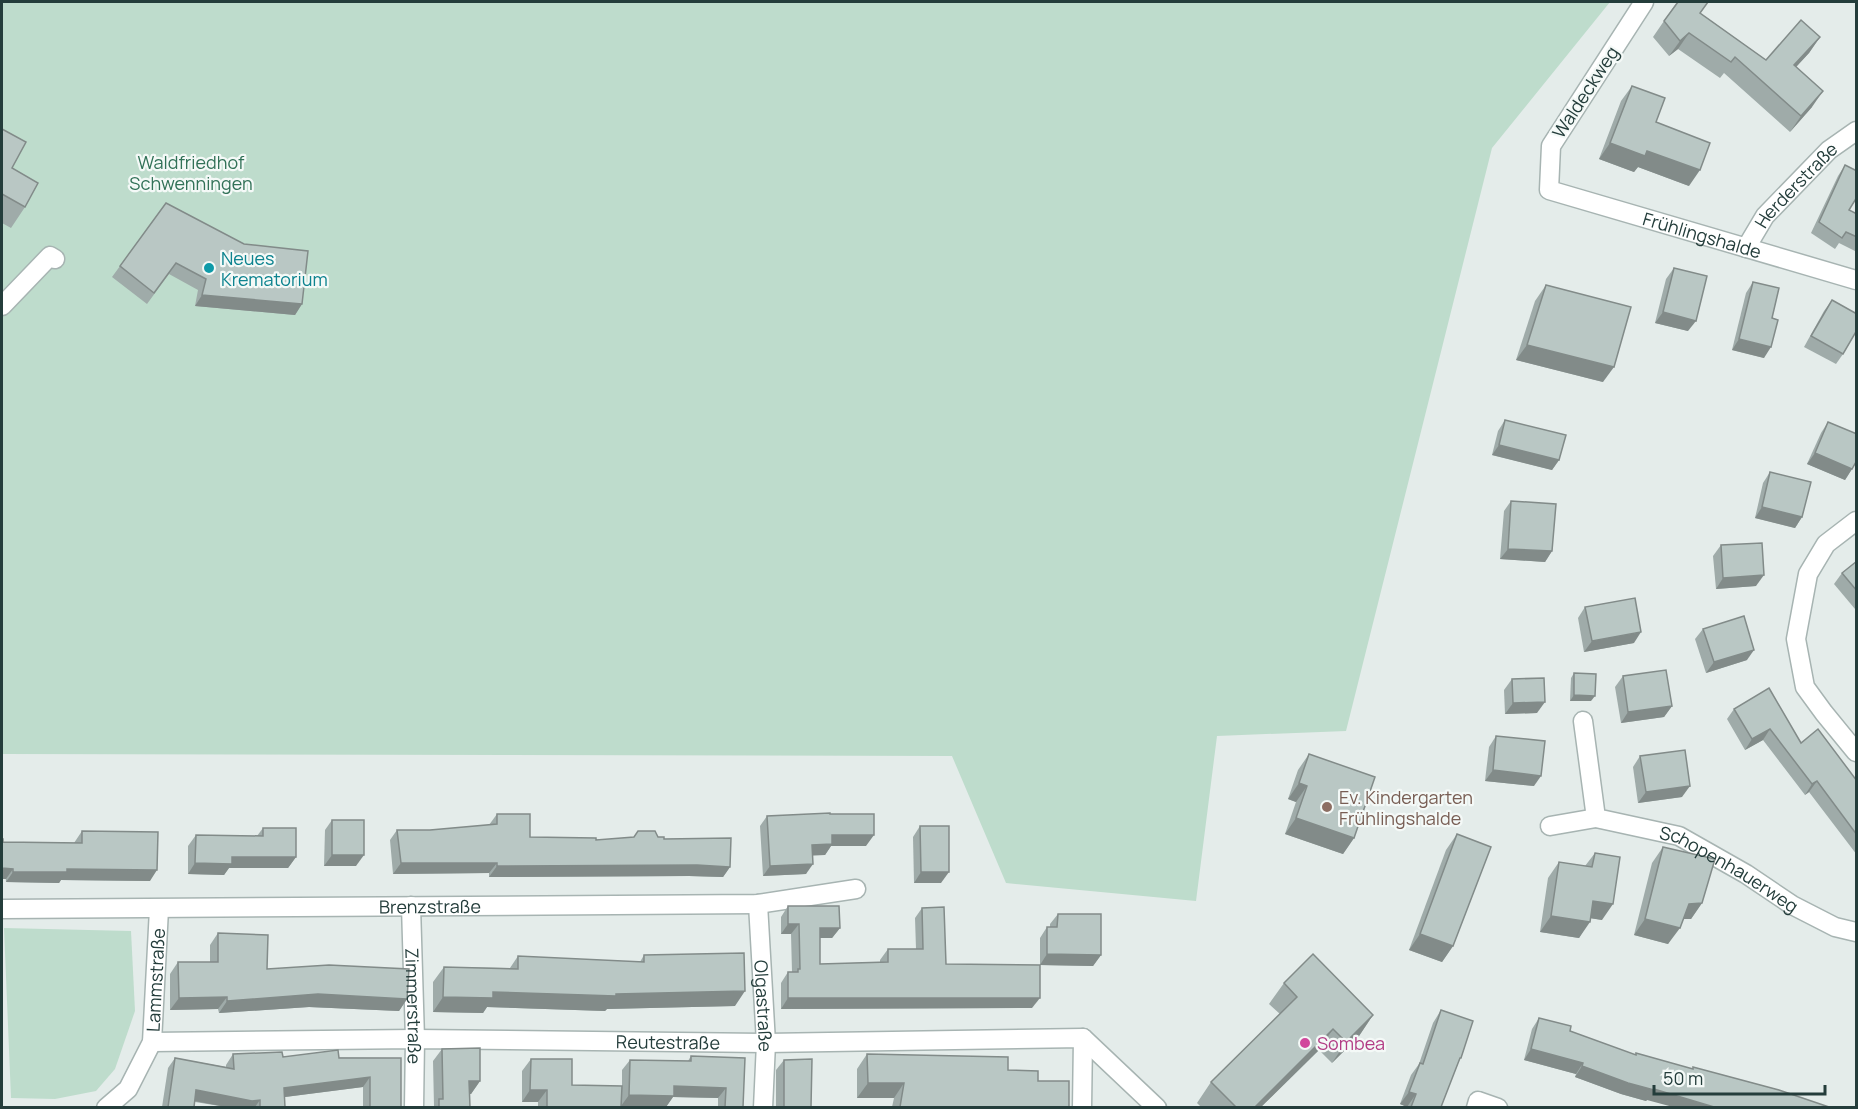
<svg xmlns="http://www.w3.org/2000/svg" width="1858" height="1109" font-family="Manrope,sans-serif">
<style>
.green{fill:#bedccc}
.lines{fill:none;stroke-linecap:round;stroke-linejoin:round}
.minor-casing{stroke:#a7b4b2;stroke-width:21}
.minor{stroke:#fff;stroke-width:18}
.wall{fill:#9faba9}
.shaded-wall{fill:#828b89}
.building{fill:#b9c7c4;stroke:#828b89;stroke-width:1.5}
.culture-dot{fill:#0f9aa8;stroke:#f4f9f7;stroke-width:2}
.education-dot{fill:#8d6e63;stroke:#f4f9f7;stroke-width:2}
.hotel-dot{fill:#d1479c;stroke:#f4f9f7;stroke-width:2}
.labels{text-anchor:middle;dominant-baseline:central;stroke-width:4.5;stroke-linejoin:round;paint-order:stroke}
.street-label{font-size:18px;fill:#243d3b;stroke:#f4f9f7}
.park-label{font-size:18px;fill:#317157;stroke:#f4f9f7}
.culture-label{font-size:18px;fill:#0d838f;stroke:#f4f9f7;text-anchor:start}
.education-label{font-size:18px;fill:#785e54;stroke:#f4f9f7;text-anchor:start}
.hotel-label{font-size:18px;fill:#b23c85;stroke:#f4f9f7;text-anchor:start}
</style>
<rect width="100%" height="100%" fill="#e4ecea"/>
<g class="green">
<path d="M2,2h1608l-118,146 -146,583 -129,5 -21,165 -190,-18 -54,-127 -950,-2z"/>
<path d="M4,928l127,3 4,80 -20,58 -19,22 -41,8 -44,-1z"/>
</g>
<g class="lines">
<g class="minor-casing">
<g id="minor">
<path id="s1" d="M1644,2l-93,144 -2,44 307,90"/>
<path id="s2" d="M1746,248l19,-32 64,-66 27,-19"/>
<path d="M2,306l48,-50 5,3"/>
<path d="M1856,521l-30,23 -18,30 -12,65 9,48 19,26 32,39"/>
<path id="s3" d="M1583,721l13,97 83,18 67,38 46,31 43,22 21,5"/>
<path d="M1550,826l46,-8"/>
<path id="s4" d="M758,904l8,139 -3,65"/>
<path id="s5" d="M411,906l4,133 -1,69"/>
<path id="s6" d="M2,909l756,-5 98,-15"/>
<path id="s7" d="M152,1042l263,-3 351,4 317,-5 74,70"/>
<path id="s8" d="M106,1108l22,-19 24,-47 7,-133"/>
<path d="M1082,1108l1,-70"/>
<path d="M1476,1108l2,-7 20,7"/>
</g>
</g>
<use href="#minor" class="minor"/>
</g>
<g class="wall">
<path d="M1677,2l23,11 66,47 54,-23 -11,16 -13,14 16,40 -22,25 -66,-59 -4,5 -42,-29 -9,7 -16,-19z"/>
<path d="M1632,86l24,36 33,64 -51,-19 -4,5 -35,-13 22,-58z"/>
<path d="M2,129l10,39 13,39 -14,21 -9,-5z"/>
<path d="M1845,165l4,45 8,4v38l-18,-9 -4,6 -24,-16 27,-57z"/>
<path d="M166,203l136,101 -7,11 -100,-9 3,-16 -29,-16 -22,30 -35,-27z"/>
<path d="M1674,268l14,63 -33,-8 11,-44z"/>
<path d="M1753,282l19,36 -8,40 -32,-8 14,-57z"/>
<path d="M1546,285l57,97 -87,-22 19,-59z"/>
<path d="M1832,300l11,54 -7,10 -32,-17 20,-36z"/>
<path d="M1505,420l54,40 -7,10 -60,-15 6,-24z"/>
<path d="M1828,422l24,47 -7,11 -38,-16 14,-31z"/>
<path d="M1770,472l32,45 -7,11 -40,-10 8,-35z"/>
<path d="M1511,501l41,50 -7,11 -45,-3 4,-48z"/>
<path d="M1721,545l35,41 -40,3 -3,-33z"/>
<path d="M1857,561v47l-2,1 -21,-25 8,-11z"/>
<path d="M1585,607l49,36 -50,9 -6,-34z"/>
<path d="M1703,629l44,31 -41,13 -11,-34z"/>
<path d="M1574,673l17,28h-21l1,-23z"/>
<path d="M1623,676l49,30 -8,11 -43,6 -6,-36z"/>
<path d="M1512,679l25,34 -32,1 -1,-24z"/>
<path d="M1734,709l67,34 56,38v74l-48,-63 -4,3 -42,-55 -18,10 -18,-31z"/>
<path d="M1496,736l38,50 -49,-5 4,-34z"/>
<path d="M1309,754l45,84 -11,16 -58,-20 11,-32 -8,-3 10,-29z"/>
<path d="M1640,756l42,41 -44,6 -5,-36z"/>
<path d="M497,814l33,23 66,3 62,-3 6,2 66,28 -7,10 -34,-1 -200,1v-4l-96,1 -3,-34 7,-10h33l59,-5z"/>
<path d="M830,814l36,32h-35l-6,9h-13l-6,19 -43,2 -3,-50 7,-10z"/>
<path d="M332,820l24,46h-32l1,-36z"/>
<path d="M920,826l21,57h-27l-1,-46z"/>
<path d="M263,828l33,29 -8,11h-59l-5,7 -36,-1v-28l8,-11 61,1z"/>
<path d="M82,831l68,50 -89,-1 -2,3 -53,-1 -3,-40 71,1z"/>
<path d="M1457,834l-4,112 -11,16 -33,-12 37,-100z"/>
<path d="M1663,847l39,56 -11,16h-8l-15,25 -34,-9 18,-72z"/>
<path d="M1595,853l7,67 -11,-2 -12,20 -39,-6 8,-54 11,-16 26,4z"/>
<path d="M788,906l52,22 -8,10h-12v26l60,-2v-2l8,-11h28l-1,-31 7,-10 24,56 86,44 -251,1v-26l7,-11h4l-1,-38h-10v-17z"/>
<path d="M1058,914l43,41 -8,11 -53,-1v-27l7,-11h3v-3z"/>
<path d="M218,933l49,36 140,30 -8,12 -90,-4 -90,6 -1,-4 -48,1v-36l8,-12h32v-17z"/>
<path d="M644,955l91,51 -128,3 -2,2 -118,-4 -4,6 -50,-1v-30l11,-15 66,1 8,-12 122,6z"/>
<path d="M1284,983l89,32 -14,21 -27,27 -13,-13 -58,57h-60l-4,-4 14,-21 69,-68 -11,-10z"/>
<path d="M1441,1010l16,53 -16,44h-34l-7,-3 11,-29 8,-11 14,-41z"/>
<path d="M1539,1018l31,13 65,24 1,-2 56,16 1,-2 86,23 -132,10 -1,1 -25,-7 -46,-17 1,-3 -52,-14 8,-31z"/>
<path d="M442,1049l38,32 -9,13h-1v13h-37l1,-1 -1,-45z"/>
<path d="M233,1054l50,3 118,1v49h-38v-20l-78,10v10h-59l-31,-5 -1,5h-32l6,-39 7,-10 51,9v-2z"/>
<path d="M867,1054l141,16 30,11 31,26h-177l2,-9h-37v-29z"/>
<path d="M691,1056l54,2 -2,49h-25v-9l-45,-1 -7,10 -45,-1v1h-83v-5h-16v-31l9,-12 41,26 50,1v-16l8,-10 58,1z"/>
<path d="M784,1060l27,47h-35v-37z"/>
</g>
<g class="shaded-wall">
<path d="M1689,33l-11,16 -9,7 11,-15z"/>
<path d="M1820,37l-11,16 -26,28 11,-16z"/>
<path d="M1823,91l-11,16 -22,25 11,-16z"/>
<path d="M1610,143l37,8 53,19 -11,16 -51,-19 -4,5 -35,-13z"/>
<path d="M202,295l100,9 -7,11 -100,-9z"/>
<path d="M1663,312l33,9 -8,10 -33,-8z"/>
<path d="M1739,339l32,8 -7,11 -32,-8z"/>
<path d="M1527,345l87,22 -11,15 -87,-22z"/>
<path d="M1499,445l60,15 -7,10 -60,-15z"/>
<path d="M1815,453l37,16 -7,11 -38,-16z"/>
<path d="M1762,507l40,10 -7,11 -40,-10z"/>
<path d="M1508,549l44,2 -7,11 -45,-3z"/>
<path d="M1764,575l-8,11 -40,3 7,-11z"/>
<path d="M1641,632l-7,11 -50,9 8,-11z"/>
<path d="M1754,650l-7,10 -41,13 8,-11z"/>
<path d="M1574,695l21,1 -4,5h-21z"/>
<path d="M1545,702l-8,11 -32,1 8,-11z"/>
<path d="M1672,706l-8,11 -43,6 7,-11z"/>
<path d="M1770,729l-7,11 -18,10 7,-11z"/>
<path d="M1493,770l48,6 -7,10 -49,-5z"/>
<path d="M1817,781l-8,11 -4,3 7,-11z"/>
<path d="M1299,783l8,3 -11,16 -8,-3z"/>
<path d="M1690,786l-8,11 -44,6 8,-11z"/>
<path d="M1296,818l58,20 -11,16 -58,-20z"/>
<path d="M832,835h42l-8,11h-35l-6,9 -21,1 8,-11z"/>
<path d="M332,855h32l-8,11h-32z"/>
<path d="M232,857h64l-8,11h-59l-5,7 -36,-1 7,-11z"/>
<path d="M401,863h96l-8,10 -96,1z"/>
<path d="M813,864l-7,10 -43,2 7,-10z"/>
<path d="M697,865l33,2 -7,10 -34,-1 -200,1 8,-11z"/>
<path d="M2,868l11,1 -7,10h-4z"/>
<path d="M67,869l90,1 -7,11 -89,-1 -2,3 -53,-1 7,-10z"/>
<path d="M921,872h28l-8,11h-27z"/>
<path d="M1593,901l20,3 -11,16 -20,-3z"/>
<path d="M1702,903l-11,16h-13l11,-15z"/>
<path d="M1551,916l39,6 -11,16 -39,-6z"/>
<path d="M1645,919l35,9 -12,16 -34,-9z"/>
<path d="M788,924h11l-8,10h-10z"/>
<path d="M820,928h20l-8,10h-20z"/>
<path d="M1420,934l33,12 -11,16 -33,-12z"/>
<path d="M1047,954l54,1 -8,11 -53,-1z"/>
<path d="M745,991l-10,15 -128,3 -2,2 -118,-4 -4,6 -50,-1 10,-15 50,-5 123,2z"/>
<path d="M318,994l89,5 -8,12 -90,-4 -90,6 8,-12z"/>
<path d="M227,997l-9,12 -48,1 9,-12z"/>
<path d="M788,998h252l-8,10 -251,1z"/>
<path d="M1373,1015l-14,21 -27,27 14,-21z"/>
<path d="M1333,1029l-14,21 -58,57h-6z"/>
<path d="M1531,1049l52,14 -7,11 -52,-14z"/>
<path d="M1582,1066l72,23 60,18h-41l-26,-7 -1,1 -25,-7 -46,-17z"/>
<path d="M370,1077l-7,10 -86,11 7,-10z"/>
<path d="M469,1081h11l-9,13h-10z"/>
<path d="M868,1083h36l-10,15h-37z"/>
<path d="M674,1086l52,2 -8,10 -45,-1 -7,10 -45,-1 8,-11z"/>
<path d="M196,1090l64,10 -5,7h-29l-37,-7z"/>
<path d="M530,1090h17l-9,12h-16z"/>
<path d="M1409,1092l7,2 -9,13 -7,-3z"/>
</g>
<g class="building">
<path d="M1678,2h30l-8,11 66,47 35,-40 19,17 -26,28 29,26 -22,25 -66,-59 -4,5 -42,-29 -9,8 -16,-20z"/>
<path d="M1632,86l33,12 -9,24 54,21 -10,27 -53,-19 -2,5 -35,-13z"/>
<path d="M2,129l24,13 -14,26 26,15 -13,24 -23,-13z"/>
<path d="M1845,165l12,6v26l-8,13 8,4v23l-11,-5 -4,6 -23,-16z"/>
<path d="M166,203l78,41 64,7 -6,53 -100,-9 4,-16 -30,-16 -22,30 -34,-27z"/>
<path d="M1674,268l33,8 -11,45 -33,-9z"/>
<path d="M1753,282l26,6 -7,30 6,2 -7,27 -32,-8z"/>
<path d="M1546,285l85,22 -17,60 -87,-22z"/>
<path d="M1832,300l25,14v16l-14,24 -32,-18z"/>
<path d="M1505,420l61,15 -7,25 -60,-15z"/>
<path d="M1828,422l29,12v26l-5,9 -37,-16z"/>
<path d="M1770,472l41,10 -9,35 -40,-10z"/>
<path d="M1511,501l45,3 -4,47 -44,-2z"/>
<path d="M1762,543l2,32 -41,3 -2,-33z"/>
<path d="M1857,561v30l-15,-18z"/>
<path d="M1635,598l6,34 -49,9 -7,-34z"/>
<path d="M1744,616l10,34 -40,12 -11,-33z"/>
<path d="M1666,670l6,36 -44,6 -5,-36z"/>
<path d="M1574,673l22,1 -1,22 -21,-1z"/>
<path d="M1544,678l1,24 -32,1 -1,-24z"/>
<path d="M1769,688l32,55 17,-14 39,52v54l-40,-54 -5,3 -42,-55 -18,10 -18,-30z"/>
<path d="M1496,736l49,5 -4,35 -48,-6z"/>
<path d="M1685,750l5,36 -44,6 -6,-36z"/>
<path d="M1309,754l66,23 -21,61 -58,-20 11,-32 -8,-3z"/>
<path d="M830,813v1h44v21h-42v9l-20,1 1,19 -43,2 -3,-50z"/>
<path d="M497,814h33v23l66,1v2l38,-3 4,-6h17l3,6h6v2l67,-1 -1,29 -33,-2 -200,1v-3h-96l-4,-33h33l67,-6z"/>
<rect x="332" y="820" width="32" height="35"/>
<path d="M920,826h29v46h-28z"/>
<path d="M263,828h33v29h-64v7l-37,-1 1,-28 67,1z"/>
<path d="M82,831l76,1 -1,38 -90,-1v3h-54v-3l-11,-1v-29h1v3l79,1z"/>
<path d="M1457,834l34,13 -38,99 -33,-12z"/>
<path d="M1663,847l52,12 -13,44 -13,1 -9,24 -35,-9z"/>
<path d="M1595,853l25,4 -7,47 -20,-3 -3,21 -39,-6 8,-54 33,5z"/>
<path d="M788,906h51l1,22h-20v36l68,-2v-13h35l-1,-41 22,-1 2,57 94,1v33h-252v-26h10v-3h2l-1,-45h-11z"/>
<path d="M1058,914h43v41l-54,-1v-27h10z"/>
<path d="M218,933l50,2 -1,34 62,-4 80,4 -2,30 -89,-5 -91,7v-4l-48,1 -1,-36h40z"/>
<path d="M744,953l1,38 -129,3v2l-123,-4v6l-50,-1 1,-30 74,2v-13l126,6v-7z"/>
<path d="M1313,954l60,61 -27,27 -13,-13 -78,78h-19l-25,-25 86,-85 -13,-14z"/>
<path d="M1441,1010l32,11 -12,37h-1l-19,49h-30l5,-13 -7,-2 11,-29 3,1z"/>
<path d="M1539,1018l32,8 -1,5 66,24v-2l57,16v-2l86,23 50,17h-115l-60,-18v1l-26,-7 -46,-17 1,-3 -52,-14z"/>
<path d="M480,1048v33h-11l1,26h-31v-8h4l-1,-50z"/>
<path d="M338,1050l1,8h62v49h-31v-30l-86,11 1,19h-25v-7l-8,1 -56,-11 -2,17h-26l7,-49 59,11 -1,-15 49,-2 1,5z"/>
<path d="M867,1054l141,3v13l30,1v10h31v26h-169l4,-24h-36z"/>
<path d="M691,1056l54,2 -2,49h-18l1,-19 -52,-2v10l-45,-1 1,-35 61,1z"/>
<path d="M531,1059h41v26l50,1 -1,21h-74v-17h-17z"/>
<path d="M812,1059l-1,48h-27v-47z"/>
</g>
<circle class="culture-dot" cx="209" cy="268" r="6"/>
<circle class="education-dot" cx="1327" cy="807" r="6"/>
<circle class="hotel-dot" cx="1305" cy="1043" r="6"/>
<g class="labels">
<g class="street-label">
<text transform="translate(1585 92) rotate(-57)">Waldeckweg</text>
<text stroke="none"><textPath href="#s2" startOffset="81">Herderstraße</textPath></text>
<text stroke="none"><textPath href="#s1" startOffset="375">Frühlingshalde</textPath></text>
<text stroke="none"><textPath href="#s3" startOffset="242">Schopenhauerweg</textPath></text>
<text stroke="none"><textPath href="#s6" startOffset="428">Brenzstraße</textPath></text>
<text stroke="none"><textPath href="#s8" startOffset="144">Lammstraße</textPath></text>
<text stroke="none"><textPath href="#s4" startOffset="102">Olgastraße</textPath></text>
<text stroke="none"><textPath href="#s5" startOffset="100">Zimmerstraße</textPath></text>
<text stroke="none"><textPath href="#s7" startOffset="516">Reutestraße</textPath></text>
</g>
<g class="park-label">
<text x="191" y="162">Waldfriedhof<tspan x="191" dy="21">Schwenningen</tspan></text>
</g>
<g class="culture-label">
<text x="221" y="258">Neues<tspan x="221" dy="21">Krematorium</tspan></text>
</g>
<g class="education-label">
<text x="1339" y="797">Ev. Kindergarten<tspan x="1339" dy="21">Frühlingshalde</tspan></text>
</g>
<g class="hotel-label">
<text x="1317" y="1043">Sombea</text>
</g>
</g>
<rect width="1858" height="1109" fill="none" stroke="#243d3b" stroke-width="6"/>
<path d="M1654 1085v9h171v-9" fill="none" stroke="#243d3b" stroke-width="3"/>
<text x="1663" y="1085" font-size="18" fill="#243d3b" stroke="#f4f9f7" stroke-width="4.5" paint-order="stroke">50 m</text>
</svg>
